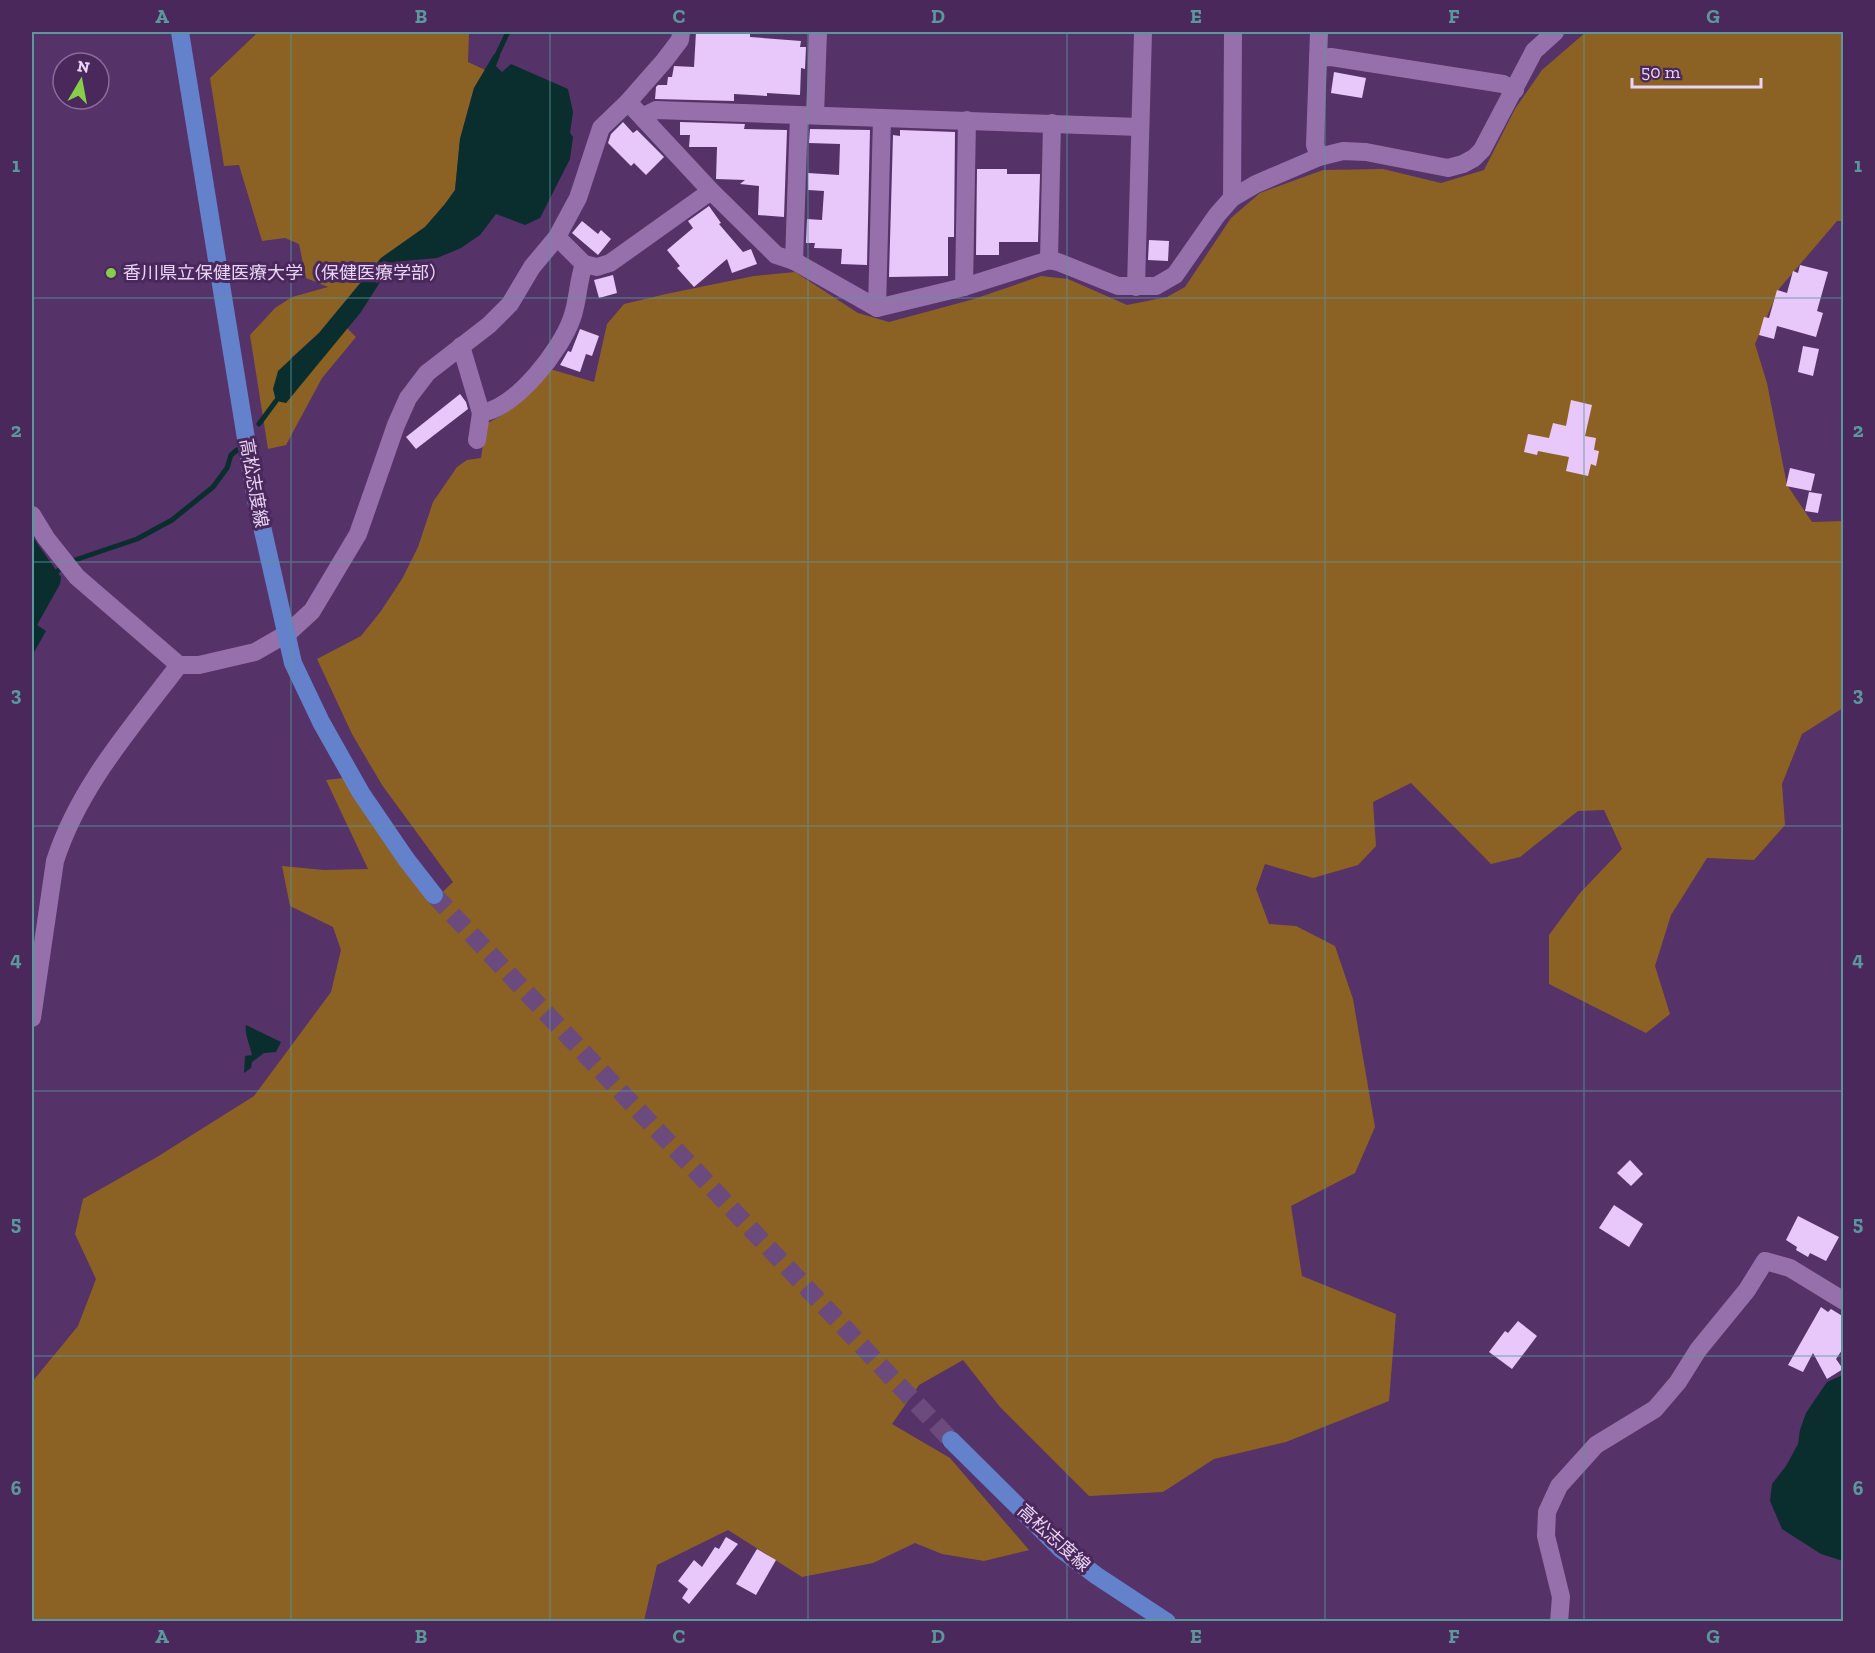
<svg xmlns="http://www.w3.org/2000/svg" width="1875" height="1653" font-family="'Zilla Slab','Noto Sans JP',serif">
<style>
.green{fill:#8c6224}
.water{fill:#0a2e2d}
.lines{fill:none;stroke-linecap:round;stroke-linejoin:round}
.stream{stroke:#0a2e2d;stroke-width:5}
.building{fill:#e8c7fa}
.major-tunnel{stroke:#6b4a7d;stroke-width:18;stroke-dasharray:18 9;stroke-linecap:butt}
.minor{stroke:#9670ab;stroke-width:18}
.major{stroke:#6481cb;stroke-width:18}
.grid{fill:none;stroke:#5b979d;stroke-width:1.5;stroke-opacity:0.55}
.poi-dot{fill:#87cf4a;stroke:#4a285c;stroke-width:2}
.labels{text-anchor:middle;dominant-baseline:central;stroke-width:6;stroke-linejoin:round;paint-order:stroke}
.poi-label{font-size:18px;fill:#e8d4f4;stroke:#4a285c;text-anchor:start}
.street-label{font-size:18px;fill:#e8d4f4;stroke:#4a285c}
.neatline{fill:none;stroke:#5b979d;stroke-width:2}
.grid-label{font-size:20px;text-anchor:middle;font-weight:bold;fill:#5b979d}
</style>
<rect width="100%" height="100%" fill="#553268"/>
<g class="green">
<path d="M258,32h211l-1,30 17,8 -11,18 -14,51 -5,51 -10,14 -20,23 -44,31 -62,75 -29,26 -4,44 60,-76 10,10 -34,41 -36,67 -18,4 -18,-114 25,-27 17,-11 36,-10 -22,-9 -7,-34 -14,-6 -23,3 -23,-76 -15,1 -14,-88z"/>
<path d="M1586,32h257v189h-6l-58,68 -24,55 12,39 20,102 25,37 31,-1 -1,88 2,3 -1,96 -41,26 -20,50 3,41 -31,35 -47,-2 -36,57 -16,51 15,48 -24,19 -97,-49v-49l31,-42 42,-44 -18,-39 -26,1 -58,46 -29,7 -80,-81 -38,19 3,44 -18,19 -45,13 -48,-14 -9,25 13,35 27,2 39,20 18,53 22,128 -20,46 -64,33 11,70 94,38 -7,87 -103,41 -72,17 -51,33 -74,4 -89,-89 -37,-47 -44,25 -27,39 58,34 79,92 -45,11 -42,-7 -27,-11 -42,20 -71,14 -74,-47 -71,35 -13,56 -612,1v-240l46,-56 18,-47 -21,-45 8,-35 74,-42 97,-61 77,-104 10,-42 -8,-23 -43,-21 -8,-40 42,4 44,-1 -42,-89 18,-2 88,124 21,-20 -71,-97 -30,-51 -35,-75 44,-23 20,-25 21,-32 16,-32 15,-45 24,-35 10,-7 14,-2 5,-34c32,-17 42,-27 64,-55l44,13 13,-58 17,-20 42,-10 88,-18 41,-4 63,41 31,9 85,-23 67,-23 27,3 59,26 40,-8 18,-10 46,-69 29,-25 63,-23 60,-1 58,14 43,-13 31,-61 27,-39z"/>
</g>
<g class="water">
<path d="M494,54l6,2 -4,10 6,6 9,-8 57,25 5,23 -3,21 3,4 -3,22 -30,59 -15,7 -29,-11 -16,21 -19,13 -24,10 -33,3 -15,7 -28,44 -75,91 -10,-2 -3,-12 5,-18 41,-38 62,-75 44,-31 20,-23 10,-14 5,-51 14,-51z"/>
<path d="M32,536l29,41 -1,7 -23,41 9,6 -14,25z"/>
<path d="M246,1025l35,17 -5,10 -12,1 -12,9 -1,6 -7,5 1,-17 7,-1c-2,-9 -8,-23 -6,-30z"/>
<path d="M1843,1375v186l-22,-7 -39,-25 -12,-28 2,-17 14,-18 12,-22 2,-14 6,-17 21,-31z"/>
</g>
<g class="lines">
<g class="stream">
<path d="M497,55l11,-23"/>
<path d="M259,424l17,-23"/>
<path d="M56,572l16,-11 65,-22 35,-19 41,-33 14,-19 4,-13 6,-5"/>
</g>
</g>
<g class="building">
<path d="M696,32l54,1v4l51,4 -1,6h6l-1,22 -4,-1 -1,27 -33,-2v3l-33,-2v7l-79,-2 1,-12 2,-2h9l1,-8h4l2,-11 20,1z"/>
<path d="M1334,72l32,6 -4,20 -31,-5z"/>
<path d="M623,122l10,11 4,-3 27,27 -18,18 -12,-12 -3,3 -23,-23 3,-9z"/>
<path d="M680,122l65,2 -1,5 43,1 -3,87 -26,-2 1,-29 -19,-2 5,-4 -29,-1 1,-32h-28l1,-12h-10z"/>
<path d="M810,129l60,1 -3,135 -26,-1 1,-15 -28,-1 1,-5h-9l1,-24 15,1 2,-29 -16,-1v-17l31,2 1,-31 -31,-1z"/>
<path d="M900,130l55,2 -1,105h-6v39l-59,1 4,-142 7,1z"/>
<path d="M977,169h30v5h33l-2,68h-39v13h-23z"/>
<path d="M709,206l12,17 -2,1 24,28 8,-3 6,15 -25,9 -5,-14 -33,28 -17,-19 3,-2 -13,-16 26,-22 -5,-7z"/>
<path d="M582,221l16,13 3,-4 10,9 -13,16 -26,-22z"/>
<path d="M1149,240l20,1 -1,20 -20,-1z"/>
<path d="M1800,265l28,7 -11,39 6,2 -7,24 -39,-11 -3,13 -15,-4 5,-18 5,1 8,-28 10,3 6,-22 5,2z"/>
<path d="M613,275l4,18 -18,5 -5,-18z"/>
<path d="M580,329l19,7 -7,20 -6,-2 -6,18 -20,-7 8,-14 3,1z"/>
<path d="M1803,346l16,3 -6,27 -15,-4z"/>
<path d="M460,394l6,8 2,7 -52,40 -10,-12z"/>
<path d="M1571,400l21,5 -7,31 11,2 -2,12 5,1 -3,15 -5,-2 -3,12 -22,-5 3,-14 -31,-6 -1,4 -13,-3 4,-18 21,4 4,-15 13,3z"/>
<path d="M1790,468l25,6 -4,17 -25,-5z"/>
<path d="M1809,492l13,2 -4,19 -13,-2z"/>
<path d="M1630,1160l13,14 -12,12 -14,-13z"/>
<path d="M1614,1205l29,19 -14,23 -30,-19z"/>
<path d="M1798,1216l41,21 -13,24 -16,-8 -2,4 -12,-7 1,-3 -11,-7z"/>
<path d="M1821,1307l7,5 3,-3 13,8v30l-8,12 7,10 -16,10 -14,-26 -10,19 -15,-7z"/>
<path d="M1518,1321l19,15 -25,33 -23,-17 16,-21 3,2z"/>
<path d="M726,1537l12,7 -49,60 -7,-6 6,-9 -10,-8 16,-21 8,7 13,-20 4,2z"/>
<path d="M757,1549l19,11 -20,35 -20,-11z"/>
</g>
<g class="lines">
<path class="major-tunnel" d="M434,895l517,545"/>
<g class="minor">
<path d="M1318,58l13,-1 172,27 12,6"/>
<path d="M628,102l83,89 65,64 18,6 83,47 87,-21 85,-27 9,2 60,24h38l19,-11 42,-60 15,-17 24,-14 63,-27 24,-6 23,1 82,16 15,-4 11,-6 8,-8 52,-99 21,-19"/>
<path d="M815,115l3,-83"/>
<path d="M642,117l14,-7 484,17"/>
<path d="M1319,157l-4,-12 4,-113"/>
<path d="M1232,198l1,-166"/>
<path d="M557,237l27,27 13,3 13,-4 101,-72"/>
<path d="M1049,260l3,-137"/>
<path d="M794,261l5,-146"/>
<path d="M964,287l3,-167"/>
<path d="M1136,287l7,-255"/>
<path d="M877,308l5,-190"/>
<path d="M461,346l20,67"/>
<path d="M477,440l4,-27c35,-5 80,-63 91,-95 6,-17 6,-37 12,-54"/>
<path d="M32,515l14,23 31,39 102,88"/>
<path d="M32,1018l23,-157c24,-75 77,-134 124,-196h20l56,-13 33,-19 24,-22 46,-77 38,-109 12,-27 19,-25 62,-48 21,-21 22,-37 25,-30 21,-39 23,-70 27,-26 36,-41 16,-21 1,-8"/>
<path d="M1559,1622l2,-25 -15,-61 1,-24 12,-26 37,-41 59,-36 23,-27 20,-32 49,-60 18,-29 25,7 54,33"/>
</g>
<g class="major">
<path d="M180,32l76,468 37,163 28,59 40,71 45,66 28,36"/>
<path d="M951,1440l110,109 36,27 70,46"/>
</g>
</g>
<path class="grid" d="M291,32v1590M550,32v1590M808,32v1590M1067,32v1590M1325,32v1590M1584,32v1590M32,298h1812M32,562h1812M32,826h1812M32,1091h1812M32,1356h1812"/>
<circle class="poi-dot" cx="111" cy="273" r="6"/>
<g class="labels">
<g class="poi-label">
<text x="123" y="273">香川県立保健医療大学（保健医療学部）</text>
</g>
<g class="street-label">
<text transform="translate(254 483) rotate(80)">高松志度線</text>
<text transform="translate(1054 1538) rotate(42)">高松志度線</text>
</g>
</g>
<rect width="1875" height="1653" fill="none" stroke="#4a285c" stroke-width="66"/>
<g transform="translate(81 81) rotate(10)"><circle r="28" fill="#4a285c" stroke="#896d99" stroke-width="1.5"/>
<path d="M0-4.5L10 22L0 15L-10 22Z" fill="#87cf4a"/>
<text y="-9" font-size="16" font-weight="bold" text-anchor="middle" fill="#e8d4f4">N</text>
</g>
<path d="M1632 78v9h129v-9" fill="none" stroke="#e8d4f4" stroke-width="3"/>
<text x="1641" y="78" font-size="18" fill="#e8d4f4" stroke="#4a285c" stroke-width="4.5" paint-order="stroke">50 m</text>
<rect x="33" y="33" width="1809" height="1587" class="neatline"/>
<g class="grid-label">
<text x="162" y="23">A</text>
<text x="421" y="23">B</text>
<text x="679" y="23">C</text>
<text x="938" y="23">D</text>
<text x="1196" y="23">E</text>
<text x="1454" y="23">F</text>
<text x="1713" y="23">G</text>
<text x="16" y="172">1</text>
<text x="1858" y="172">1</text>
<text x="16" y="437">2</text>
<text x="1858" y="437">2</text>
<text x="16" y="701">3</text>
<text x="1858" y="701">3</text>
<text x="16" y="966">4</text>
<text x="1858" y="966">4</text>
<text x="16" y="1230">5</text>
<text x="1858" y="1230">5</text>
<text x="16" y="1495">6</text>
<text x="1858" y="1495">6</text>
<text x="162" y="1643">A</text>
<text x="421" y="1643">B</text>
<text x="679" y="1643">C</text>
<text x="938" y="1643">D</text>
<text x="1196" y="1643">E</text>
<text x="1454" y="1643">F</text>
<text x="1713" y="1643">G</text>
</g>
</svg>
